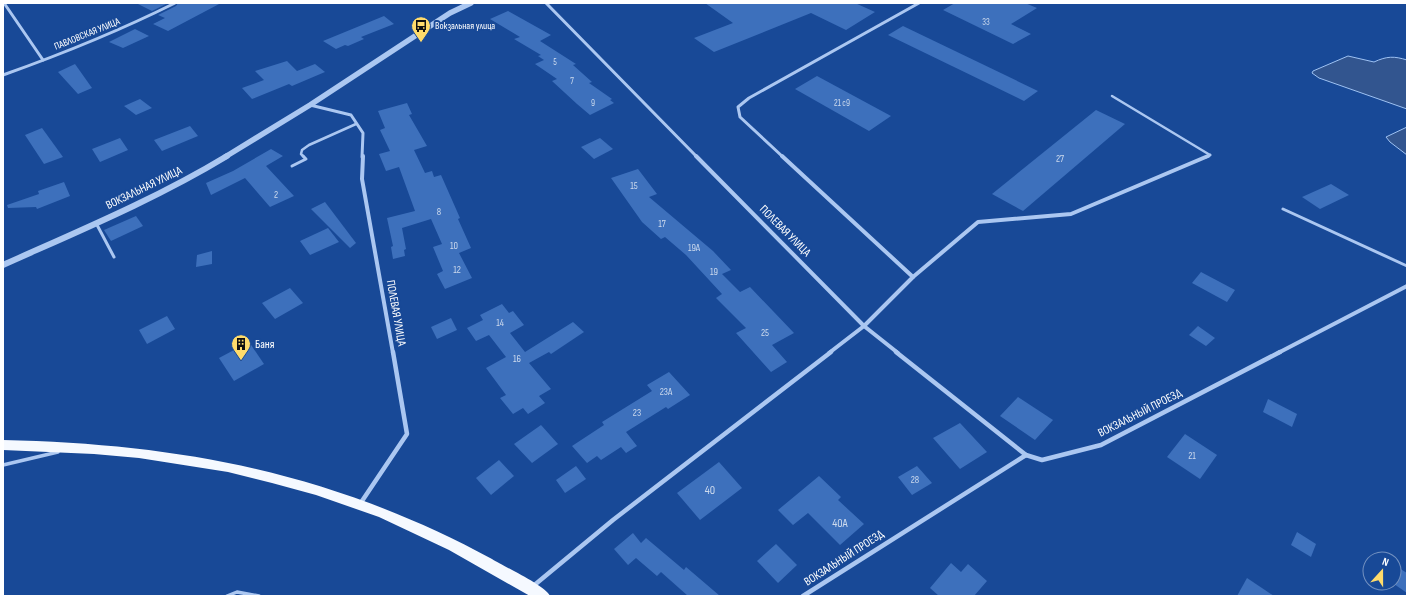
<svg xmlns="http://www.w3.org/2000/svg" width="1410" height="599" font-family="'Sofia Sans Condensed',sans-serif">
<style>
.water{fill:#32558f;stroke:#9ec2f3}
.building{fill:#3d70bc}
.lines{fill:none;stroke-linecap:round;stroke-linejoin:round}
.service-far2{stroke:#abc7f1;stroke-width:2.5}
.service-far1{stroke:#abc7f1;stroke-width:3}
.service{stroke:#abc7f1;stroke-width:3.5}
.minor-far2{stroke:#abc7f1;stroke-width:3}
.minor-far1{stroke:#abc7f1;stroke-width:4}
.minor{stroke:#abc7f1;stroke-width:4.5}
.tertiary-far1{stroke:#abc7f1;stroke-width:5.5}
.tertiary{stroke:#abc7f1;stroke-width:6}
.primary{fill:#f5f9ff;fill-rule:evenodd}
.labels{text-anchor:middle;dominant-baseline:central;stroke-width:4;stroke-linejoin:round;paint-order:stroke}
.far-number-label{font-size:9px;fill:#cedbee}
.far-poi-label{font-size:10px;fill:#fff;stroke:#184997;text-anchor:start}
.far-street-label{font-size:10px;fill:#fff;stroke:#184997}
.number-label{font-size:10px;fill:#cedbee}
.street-label{font-size:12px;fill:#fff;stroke:#184997}
.poi-label{font-size:12px;fill:#fff;stroke:#184997;text-anchor:start}
.near-number-label{font-size:12px;fill:#cedbee}
</style>
<rect width="100%" height="100%" fill="#184997"/>
<g class="water">
<path d="M1348,56l26,6c13,-6 20,-6 33,-2v49l-88,-31 -7,-5 1,-2z"/>
<path d="M1407,127v28l-17,-13 -4,-5z"/>
</g>
<g class="building">
<path d="M136,3h32l-16,8z"/>
<path d="M178,3h43l-53,28 -15,-7 12,-6 -7,-3 18,-9z"/>
<path d="M705,3h150l20,9 -29,18 -35,-17 -97,39 -20,-14 39,-15z"/>
<path d="M955,3h70l12,5 -26,16 20,10 -18,10 -70,-34z"/>
<path d="M508,11l43,24 -11,6 36,23 -3,1 19,17 -3,1 23,16 -2,1 4,3 -24,12 -13,-11 -25,-23 5,-2 -22,-15 9,-4 -6,-4 3,-1 -27,-16 6,-2 -30,-18z"/>
<path d="M384,16l10,8 -33,13 3,2 -16,7 -3,-1 -9,4 -13,-8z"/>
<path d="M903,26l135,65 -14,10 -136,-66z"/>
<path d="M135,29l14,7 -26,12 -14,-6z"/>
<path d="M287,61l10,10 18,-7 10,8 -33,14 -3,-2 -37,15 -10,-11 22,-8 -9,-9z"/>
<path d="M75,64l17,24 -14,6 -20,-22z"/>
<path d="M817,76l74,40 -22,15 -74,-42z"/>
<path d="M140,99l12,9 -16,7 -12,-9z"/>
<path d="M407,103l5,11 -3,1 18,31 -13,4 11,23 7,-2 2,6 7,-2 19,43 -2,1 13,29 -12,5 13,25 -27,11 -8,-15 6,-3 -10,-24 9,-3 -11,-25 -29,9 4,21 -2,1 1,6 -12,3 -2,-12 2,-1 -6,-28 28,-7 -16,-44 -13,4 -7,-17 11,-3 -10,-21 5,-2 -7,-17z"/>
<path d="M1096,110l29,14 -102,87 -31,-17z"/>
<path d="M190,126l8,10 -36,15 -8,-11z"/>
<path d="M42,128l21,29 -19,7 -19,-29z"/>
<path d="M120,138l8,12 -28,12 -8,-13z"/>
<path d="M600,138l13,11 -19,10 -13,-12z"/>
<path d="M271,149l12,7 -17,10 28,30 -24,11 -25,-29 -34,17 -5,-12 27,-12z"/>
<path d="M638,169l19,25 -8,3 64,54 18,19 -9,4 18,18 10,-5 44,46 -22,12 15,17 -16,10 -35,-39 10,-5 -30,-30 6,-4 -36,-39 -21,-18 -4,2 -19,-17 -31,-44z"/>
<path d="M64,182l6,14 -33,13 -1,-2 -28,1 -1,-3 32,-11 -1,-3z"/>
<path d="M1331,184l18,11 -29,14 -18,-12z"/>
<path d="M325,202l31,41 -6,5 -39,-39z"/>
<path d="M136,216l7,10 -32,15 -7,-11z"/>
<path d="M328,228l11,14 -29,13 -10,-14z"/>
<path d="M212,251v13l-16,3 1,-12z"/>
<path d="M1201,272l34,18 -8,12 -35,-19z"/>
<path d="M290,288l13,15 -28,16 -13,-16z"/>
<path d="M502,304l7,9 4,-2 11,14 -14,8 15,19 48,-30 11,10 -33,22 -2,-2 -20,11 22,26 -12,7 6,7 -17,11 -5,-6 -10,6 -13,-16 6,-3 -20,-27 20,-11 -17,-22 -13,6 -9,-13 16,-8 -3,-5z"/>
<path d="M167,316l8,13 -28,15 -8,-14z"/>
<path d="M451,318l6,12 -20,9 -6,-12z"/>
<path d="M1198,326l17,12 -9,8 -17,-11z"/>
<path d="M249,342l15,22 -30,17 -15,-23z"/>
<path d="M669,372l21,23 -22,14 -2,-2 -40,25 11,14 -11,7 -5,-6 -20,13 -4,-4 -10,7 -15,-17 32,-21 -2,-3 50,-31 -5,-6z"/>
<path d="M1018,397l35,23 -18,20 -35,-24z"/>
<path d="M1268,399l29,15 -5,13 -29,-15z"/>
<path d="M960,423l27,29 -27,17 -27,-31z"/>
<path d="M541,425l17,19 -26,19 -18,-19z"/>
<path d="M1185,434l32,21 -17,24 -33,-22z"/>
<path d="M499,460l15,16 -23,19 -15,-17z"/>
<path d="M719,462l23,26 -42,32 -23,-27z"/>
<path d="M576,466l10,13 -21,14 -9,-13z"/>
<path d="M917,466l15,17 -20,12 -14,-18z"/>
<path d="M819,476l22,21 -3,3 26,24 -24,21 -32,-32 -15,12 -15,-15z"/>
<path d="M1297,532l19,12 -5,13 -20,-12z"/>
<path d="M633,533l8,10 5,-5 38,32 2,-3 34,29h-32l-27,-24 -4,4 -21,-18 -8,7 -14,-16z"/>
<path d="M776,544l21,21 -19,18 -21,-22z"/>
<path d="M951,563l10,9 7,-8 19,17 -13,15h-35l-9,-8z"/>
<path d="M1394,565l13,8v20l-13,-9z"/>
<path d="M1247,578l27,18h-37z"/>
</g>
<g class="lines">
<g class="service-far2">
<path d="M1112,96l98,59"/>
<path d="M304,157l-3,-3 1,-4 7,-5 47,-21"/>
</g>
<g class="service-far1">
<path d="M292,166l14,-7 -3,-3"/>
<path d="M1283,209l124,57"/>
<path d="M96,223l18,34"/>
</g>
<g class="service">
<path d="M3,465l55,-13"/>
<path d="M227,596l10,-4 22,4"/>
</g>
<g class="minor-far2">
<path d="M4,3l39,57"/>
<path d="M546,3l151,154"/>
<path d="M3,75c59,-21 116,-44 172,-72"/>
<path d="M310,105l41,10 12,18 -1,24"/>
<path d="M783,157l-43,-40 -2,-10 11,-9 170,-95"/>
<path d="M1206,157l4,-2"/>
</g>
<g class="minor-far1">
<path d="M363,156l-1,23 31,174"/>
<path d="M696,156l168,170 34,27"/>
<path d="M782,156l131,121 -49,49 -35,27"/>
<path d="M913,277l65,-55 93,-8 137,-58"/>
<path d="M1278,353l129,-67"/>
</g>
<g class="minor">
<path d="M896,352l130,103"/>
<path d="M360,504l47,-70 -14,-82"/>
<path d="M532,587l81,-67 218,-168"/>
<path d="M803,596l223,-141 16,5 59,-15 179,-93"/>
</g>
<path class="tertiary-far1" d="M225,157l85,-52 140,-92 21,-10"/>
<path class="tertiary" d="M3,265c76,-34 153,-66 224,-109"/>
<path class="primary" d="M3,440c179,4 330,33 489,119 11,7 54,27 58,37h-20l-81,-46 -70,-33 -63,-22 -44,-12 -44,-11 -89,-14 -45,-4 -91,-4z"/>
</g>
<defs>
<g id="bus-pin" transform="scale(1)"><path d="M0 17L-7.5 6A9.5 9.5 0 1 1 7.5 6Z" fill="#ffdb6b" stroke="#184997"/><path d="M-5-6H5V4H4V6H2V4H-2V6H-4V4H-5ZM-3.5-4V0h7V-4ZM-3.5 1.2v1.5H-2V1.2ZM2 1.2v1.5H3.5V1.2Z" fill="#111"/></g>
<g id="building-pin" transform="scale(1)"><path d="M0 17L-7.5 6A9.5 9.5 0 1 1 7.5 6Z" fill="#ffdb6b" stroke="#184997"/><path d="M-4-6H4V6H1V3H-1V6H-4ZM-2.5-4.3h1.7v1.8h-1.7ZM.8-4.3h1.7v1.8H.8ZM-2.5-1h1.7V.8h-1.7ZM.8-1h1.7V.8H.8Z" fill="#111"/></g>
</defs>
<g fill-rule="evenodd">
<use href="#bus-pin" x="421" y="26"/>
<use href="#building-pin" x="241" y="344"/>
</g>
<g class="labels">
<g class="far-number-label">
<text x="986" y="22">33</text>
<text x="555" y="62">5</text>
<text x="572" y="81">7</text>
<text x="593" y="103">9</text>
<text x="842" y="103">21 с9</text>
</g>
<g class="far-poi-label">
<text x="435" y="26">Вокзальная улица</text>
</g>
<g class="far-street-label">
<text transform="translate(87 34) rotate(-22)">ПАВЛОВСКАЯ УЛИЦА</text>
</g>
<g class="number-label">
<text x="1060" y="159">27</text>
<text x="634" y="186">15</text>
<text x="276" y="195">2</text>
<text x="439" y="212">8</text>
<text x="662" y="224">17</text>
<text x="454" y="246">10</text>
<text x="694" y="248">19А</text>
<text x="457" y="270">12</text>
<text x="714" y="272">19</text>
<text x="500" y="323">14</text>
<text x="765" y="333">25</text>
<text x="517" y="359">16</text>
<text x="666" y="392">23А</text>
<text x="637" y="413">23</text>
<text x="1192" y="456">21</text>
<text x="915" y="480">28</text>
</g>
<g class="street-label">
<text transform="translate(144 188) rotate(-26)">ВОКЗАЛЬНАЯ УЛИЦА</text>
<text transform="translate(785 231) rotate(45)">ПОЛЕВАЯ УЛИЦА</text>
<text transform="translate(396 313) rotate(80)">ПОЛЕВАЯ УЛИЦА</text>
<text transform="translate(1140 413) rotate(-27)">ВОКЗАЛЬНЫЙ ПРОЕЗД</text>
<text transform="translate(844 558) rotate(-33)">ВОКЗАЛЬНЫЙ ПРОЕЗД</text>
</g>
<g class="poi-label">
<text x="255" y="344">Баня</text>
</g>
<g class="near-number-label">
<text x="710" y="490">40</text>
<text x="840" y="523">40А</text>
</g>
</g>
<rect width="1410" height="599" fill="none" stroke="#ffffff" stroke-width="8"/>
<g transform="translate(1382 571) rotate(21)"><circle r="19" fill="#184997" stroke="#7492c1"/>
<path d="M0-3L7 15L0 10L-7 15Z" fill="#ffdb6b"/>
<text y="-6" font-size="11" font-weight="bold" text-anchor="middle" fill="#ffffff">N</text>
</g>
</svg>
